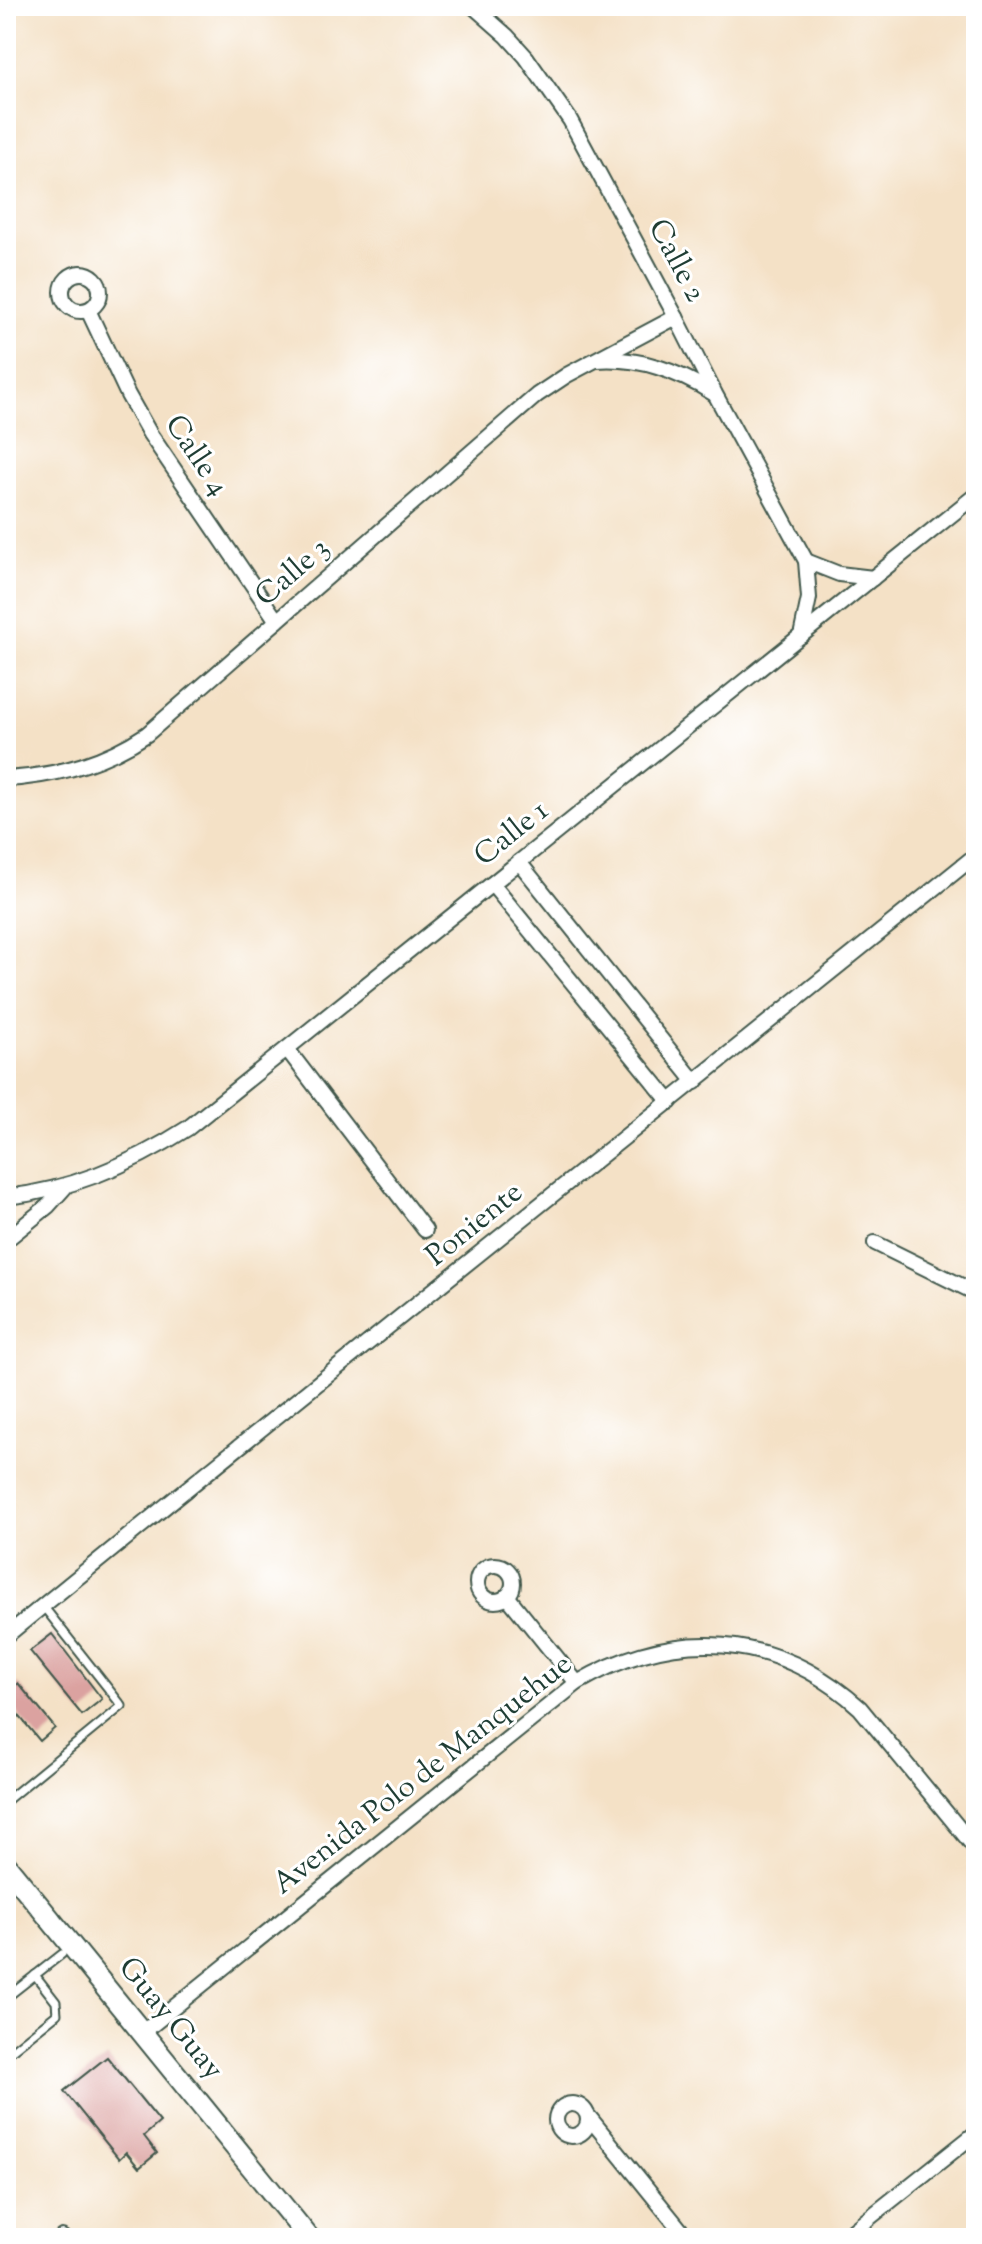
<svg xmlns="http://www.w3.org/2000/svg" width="982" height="2244" font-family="'Sorts Mill Goudy',serif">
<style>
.building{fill:#dba2a0}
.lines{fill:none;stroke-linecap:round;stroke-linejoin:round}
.lane-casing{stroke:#3f564a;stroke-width:11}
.street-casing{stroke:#3f564a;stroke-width:18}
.secondary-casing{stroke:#3f564a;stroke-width:24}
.lane{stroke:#fff;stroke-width:7}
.street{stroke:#fff;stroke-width:14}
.secondary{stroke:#fff;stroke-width:20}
.labels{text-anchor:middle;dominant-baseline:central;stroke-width:6;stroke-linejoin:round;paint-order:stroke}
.street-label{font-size:30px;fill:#1f3d34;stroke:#fff}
</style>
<rect width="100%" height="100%" fill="#fff"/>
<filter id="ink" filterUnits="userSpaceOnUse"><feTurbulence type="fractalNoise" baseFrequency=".0125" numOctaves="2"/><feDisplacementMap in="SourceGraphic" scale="16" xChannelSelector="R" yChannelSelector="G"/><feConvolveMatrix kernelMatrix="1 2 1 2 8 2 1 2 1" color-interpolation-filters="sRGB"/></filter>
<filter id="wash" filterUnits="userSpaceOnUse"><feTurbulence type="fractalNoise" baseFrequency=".006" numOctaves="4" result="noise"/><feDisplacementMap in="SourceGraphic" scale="32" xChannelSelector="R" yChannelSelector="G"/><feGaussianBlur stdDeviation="1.8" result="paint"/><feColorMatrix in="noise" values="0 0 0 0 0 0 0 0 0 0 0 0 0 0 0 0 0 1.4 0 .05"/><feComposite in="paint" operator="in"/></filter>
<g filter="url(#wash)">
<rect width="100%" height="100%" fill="#f4e1c6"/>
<g id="blocks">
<g class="building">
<path d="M52,1634l50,65 -20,16 -52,-64z"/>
<path d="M18,1683l37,45 -15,13 -34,-41v-6z"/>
<path d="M107,2057l53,65 -16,14 13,17 -18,15 -13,-16 -7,7 -55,-68z"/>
</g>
</g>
</g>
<g filter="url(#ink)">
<use href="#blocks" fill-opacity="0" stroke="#3f564a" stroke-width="2"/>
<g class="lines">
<g class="lane-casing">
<g id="lane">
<path d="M6,1801l116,-95 -79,-100"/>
<path d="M6,1998l56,-44"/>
<path d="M6,2055l51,-41 -1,-12 -21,-27"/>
</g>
</g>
<g class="street-casing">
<g id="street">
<path d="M473,6l34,30 19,21 44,63 106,197 39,77 91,167 3,37 -8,38"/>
<circle cx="81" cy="292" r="19"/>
<path d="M88,310l40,85 22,39 127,187"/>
<path d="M597,360c43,-3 80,11 116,33"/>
<path d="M806,561l33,13 34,4"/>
<path d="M6,779c52,-3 98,-16 141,-45l390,-339 30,-20 109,-58"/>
<path d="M519,862l176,220"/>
<path d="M492,884l178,218"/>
<path d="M287,1049l138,181"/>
<path d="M6,1197c66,-7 126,-33 182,-69l788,-633"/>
<path d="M6,1240l42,-34 17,-19"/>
<path d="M875,1243l101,50"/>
<circle cx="495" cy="1583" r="18"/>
<path d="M507,1596l70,87"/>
<path d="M6,1636c321,-263 647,-520 970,-781"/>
<path d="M142,2033l435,-350c97,-57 199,-51 283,25l116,141"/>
<circle cx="572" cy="2120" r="16"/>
<path d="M589,2117l98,121"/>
<path d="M62,2238v-1"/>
<path d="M844,2238l132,-105"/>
</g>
</g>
<g class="secondary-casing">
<path id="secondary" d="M6,1865l303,373"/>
</g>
<use href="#lane" class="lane"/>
<use href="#street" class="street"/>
<use href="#secondary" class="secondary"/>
</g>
</g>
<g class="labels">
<g class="street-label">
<text transform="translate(676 261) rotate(62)">Calle 2</text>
<text transform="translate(196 456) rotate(56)">Calle 4</text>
<text transform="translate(293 573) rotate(-41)">Calle 3</text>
<text transform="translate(512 834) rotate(-39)">Calle 1</text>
<text transform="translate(475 1225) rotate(-39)">Poniente</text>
<text transform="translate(423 1775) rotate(-38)">Avenida Polo de Manquehue</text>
<text transform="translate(170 2019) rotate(51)">Guay Guay</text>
</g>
</g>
<rect width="982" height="2244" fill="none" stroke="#fff" stroke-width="32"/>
</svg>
